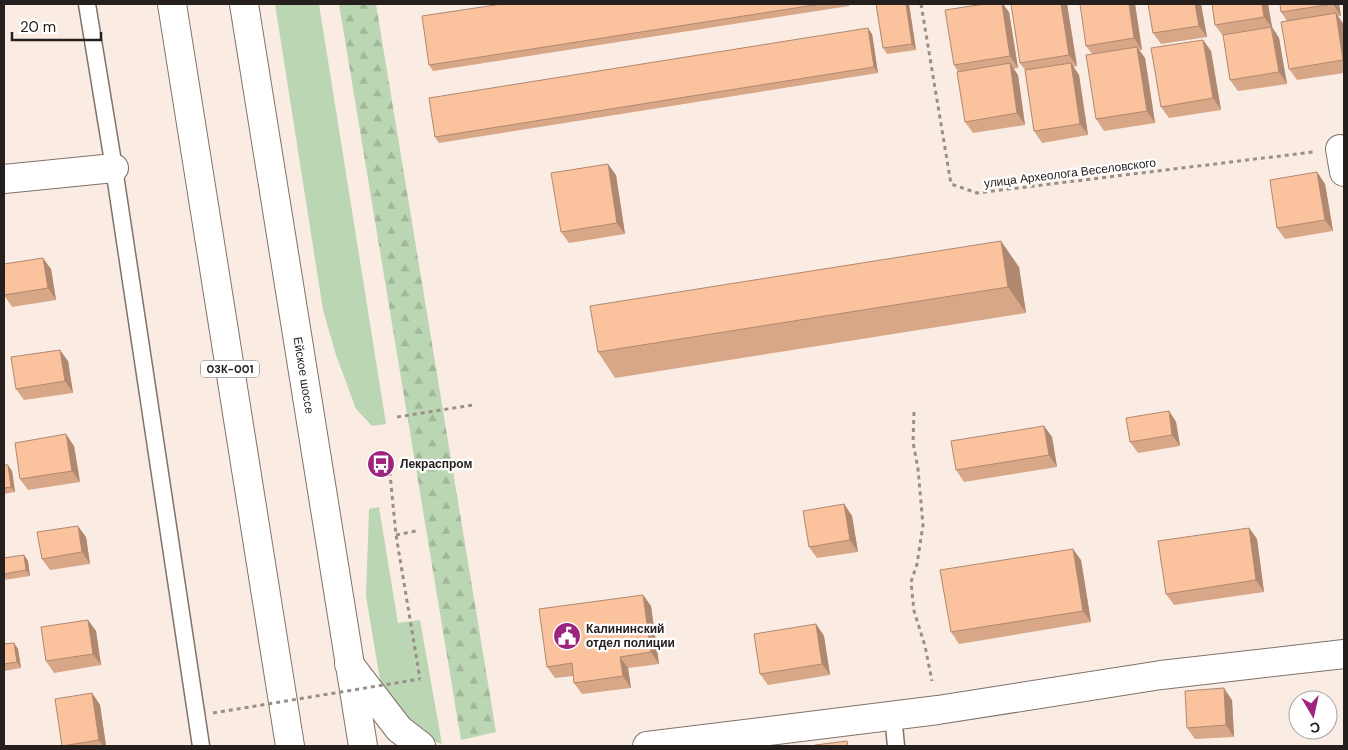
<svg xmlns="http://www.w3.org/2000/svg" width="1348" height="750" font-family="'DM Sans',sans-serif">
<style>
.grass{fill:#bbd6b2}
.forest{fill:url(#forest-firs)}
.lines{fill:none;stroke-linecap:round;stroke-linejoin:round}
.lane-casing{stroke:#7f726a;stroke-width:19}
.street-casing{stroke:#7f726a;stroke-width:30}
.primary-casing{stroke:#7f726a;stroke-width:30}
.path{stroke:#998f88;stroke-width:3;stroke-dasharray:4 4;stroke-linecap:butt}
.lane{stroke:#fff;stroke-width:16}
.street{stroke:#fff;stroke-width:28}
.primary{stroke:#fff;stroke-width:28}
.path-bridge{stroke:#998f88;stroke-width:3;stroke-dasharray:4 4;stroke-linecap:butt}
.wall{fill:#d8a788}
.shaded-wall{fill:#b0886f}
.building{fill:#fbc29e;stroke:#b0886f}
.labels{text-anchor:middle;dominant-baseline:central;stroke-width:4.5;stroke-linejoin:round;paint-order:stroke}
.shield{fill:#fff;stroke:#666361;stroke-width:1}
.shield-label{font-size:11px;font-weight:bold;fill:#25201d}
.street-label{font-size:12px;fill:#25201d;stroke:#fff}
.poi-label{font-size:12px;font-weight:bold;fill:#25201d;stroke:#fff;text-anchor:start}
</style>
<defs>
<pattern id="forest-firs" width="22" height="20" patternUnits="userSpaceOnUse" patternTransform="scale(1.25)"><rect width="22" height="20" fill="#bbd6b2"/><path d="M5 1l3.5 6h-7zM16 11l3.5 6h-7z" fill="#a1b799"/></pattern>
</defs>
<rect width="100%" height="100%" fill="#fbece3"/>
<g class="grass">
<path d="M275,4h44l67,420 -14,2 -16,-17 -20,-54 -13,-45z"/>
<path d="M379,507l19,116 22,-3 22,124 -15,-5 -32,-32 -14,-21 -15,-90 3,-87z"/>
</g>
<path class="forest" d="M339,4h37l120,728 -35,8z"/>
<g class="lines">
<g class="lane-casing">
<g id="lane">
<path d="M87,4l27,164 87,578"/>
<path d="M893,715l3,31"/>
</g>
</g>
<g class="street-casing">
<g id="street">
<path d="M1340,149l4,23"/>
<path d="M4,179l110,-11"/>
<path d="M349,664l50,65 22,17"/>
<path d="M647,746l291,-36 223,-35 183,-21"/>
</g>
</g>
<g class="primary-casing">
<g id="primary">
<path d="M172,4l118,742"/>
<path id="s1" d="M244,4l119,742"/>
</g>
</g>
<g class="path">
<path d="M921,4l30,180 26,9 336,-41"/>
<path d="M914,412l-1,30 5,27 5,56 -6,39 -6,18 3,29 11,35 7,35"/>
<path d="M397,417l76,-12"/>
<path d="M381,464h8l7,71 24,144"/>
<path d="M396,535l20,-4"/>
</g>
<use href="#lane" class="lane"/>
<use href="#street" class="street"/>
<use href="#primary" class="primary"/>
<path class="path-bridge" d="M213,713l207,-34"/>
</g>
<g class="wall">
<path d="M502,4h347v2l-416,65 -4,-6z"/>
<path d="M876,4h33l7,46 -29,4 -4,-6z"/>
<path d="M1067,4l10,62 -4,1 6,8 9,60 -46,8 -8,-12 -9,-61 -5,-7z"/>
<path d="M1135,4l7,46h-3l6,8 10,65 -51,8 -8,-12 -4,-65 -6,-8z"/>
<path d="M1148,4h53l6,33 -46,7 -8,-11z"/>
<path d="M1212,4h56l4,23 7,11 8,46 -49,7 -8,-11 -7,-44 -8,-11z"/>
<path d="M1280,4h59l2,12h-3l6,9v48l-47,7 -8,-11 -2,-48 -6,-9z"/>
<path d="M1009,12l9,56 -5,1 5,6 7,50 -52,8 -8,-11 -7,-50 -4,-7z"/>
<path d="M872,34l6,39 -439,70 -4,-6z"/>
<path d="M1203,40l8,11 10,59 -52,8 -8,-11z"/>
<path d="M1317,172l8,12 8,47 -48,8 -8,-11z"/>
<path d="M616,175l9,59 -56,9 -8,-11z"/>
<path d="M1019,267l7,46 -411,65 -17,-26z"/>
<path d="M51,269l5,31 -44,7 -8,-12z"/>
<path d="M68,361l5,32 -49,7 -8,-11z"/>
<path d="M1169,411l7,11 4,24 -42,7 -8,-11z"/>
<path d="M1044,426l8,11 5,30 -93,15 -8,-12z"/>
<path d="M74,446l6,36 -52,8 -8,-11z"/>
<path d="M4,465h4l4,6 3,21 -11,2z"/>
<path d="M844,504l8,12 6,36 -41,6 -8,-11z"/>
<path d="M1249,528l8,11 7,53 -90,13 -8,-11z"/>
<path d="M86,537l4,27 -40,6 -8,-11z"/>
<path d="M24,555l4,6 2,15 -26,4v-22z"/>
<path d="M1081,560l10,62 -132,22 -8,-12z"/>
<path d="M643,595l8,11 8,58 -31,4 3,20 -49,6 -8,-11 -1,-7 -18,2 -8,-11z"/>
<path d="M88,620l8,11 5,34 -47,8 -8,-12z"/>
<path d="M816,624l8,12 6,39 -62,10 -8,-11z"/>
<path d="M14,643l4,6 3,19 -17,3v-27z"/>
<path d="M92,693l8,12 6,41h-44z"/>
<path d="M1232,700l2,37 -39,2 -8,-11z"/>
</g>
<g class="shaded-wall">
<path d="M906,4h3l7,46 -4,-6z"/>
<path d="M1002,4h1l6,8 9,56 -8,-12z"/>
<path d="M1061,4h6l10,62 -8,-11z"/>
<path d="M1129,4h6l7,46 -8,-12z"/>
<path d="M1195,4h6l6,33 -8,-11z"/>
<path d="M1262,4h6l4,23 7,11 8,46 -8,-12 -7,-44 -8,-11z"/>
<path d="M1333,4h6l2,12z"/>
<path d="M1336,13l8,12v37l-1,-2z"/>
<path d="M868,28l4,6 6,39 -4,-6z"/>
<path d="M1203,40l8,11 10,59 -8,-12z"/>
<path d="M1137,47l8,11 10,65 -8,-12z"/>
<path d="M1010,63l8,12 7,50 -8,-12z"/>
<path d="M1071,63l8,12 9,60 -8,-11z"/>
<path d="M608,164l8,11 9,59 -8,-11z"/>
<path d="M1317,172l8,12 8,47 -8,-11z"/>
<path d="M1001,241l18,26 7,46 -18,-26z"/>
<path d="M43,258l8,11 5,31 -8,-12z"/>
<path d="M60,350l8,11 5,32 -8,-12z"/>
<path d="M1169,411l7,11 4,24 -8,-11z"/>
<path d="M1044,426l8,11 5,30 -8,-12z"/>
<path d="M66,434l8,12 6,36 -8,-11z"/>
<path d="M8,465l4,6 3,21 -4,-5z"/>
<path d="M844,504l8,12 6,36 -8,-12z"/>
<path d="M78,526l8,11 4,27 -8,-12z"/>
<path d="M1249,528l8,11 7,53 -8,-12z"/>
<path d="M1073,549l8,11 10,62 -8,-11z"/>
<path d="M24,555l4,6 2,15 -4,-6z"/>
<path d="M643,595l8,11 8,58 -8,-12z"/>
<path d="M88,620l8,11 5,34 -8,-11z"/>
<path d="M816,624l8,12 6,39 -8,-11z"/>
<path d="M14,643l4,6 3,19 -4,-6z"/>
<path d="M620,657l8,11 3,20 -8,-12z"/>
<path d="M1224,688l8,12 2,37 -8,-12z"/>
<path d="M92,693l8,12 6,41h-3l-4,-6z"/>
</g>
<g class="building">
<path d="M502,4h319l-392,61 -7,-49z"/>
<path d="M876,4h30l6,40 -29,4z"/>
<path d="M984,4h18l8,52 -56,9 -9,-55z"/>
<path d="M1011,4h50l8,51 -49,8z"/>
<path d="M1080,4h49l5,34 -48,8z"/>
<path d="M1148,4h47l4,22 -46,7z"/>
<path d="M1212,4h50l2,13 -49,8z"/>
<path d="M1280,4h53l-52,8z"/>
<path d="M1336,13l7,47 -54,9 -8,-47z"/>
<path d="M1271,27l8,45 -49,8 -7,-45z"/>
<path d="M868,28l6,39 -439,70 -6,-39z"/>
<path d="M1203,40l10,58 -52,9 -10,-59z"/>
<path d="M1137,47l10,64 -51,8 -10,-64z"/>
<path d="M1010,63l7,50 -52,9 -8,-50z"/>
<path d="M1071,63l9,61 -46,7 -9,-61z"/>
<path d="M608,164l9,59 -56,9 -10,-59z"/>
<path d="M1317,172l8,48 -48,8 -7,-48z"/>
<path d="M1001,241l7,46 -410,65 -8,-46z"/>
<path d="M43,258l5,30 -44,7v-31z"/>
<path d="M60,350l5,31 -49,8 -5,-32z"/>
<path d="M1169,411l3,24 -42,7 -4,-24z"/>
<path d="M1044,426l5,29 -93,15 -5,-29z"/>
<path d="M66,434l6,37 -52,8 -5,-36z"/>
<path d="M4,465h4l3,22 -7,1z"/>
<path d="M844,504l6,36 -41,7 -6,-36z"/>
<path d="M78,526l4,26 -40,7 -5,-27z"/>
<path d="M1249,528l7,52 -90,14 -8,-53z"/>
<path d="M1073,549l10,62 -132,21 -11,-62z"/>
<path d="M24,555l2,15 -22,4v-16z"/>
<path d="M643,595l8,57 -31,5 3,19 -49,7 -2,-20 -25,4 -8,-58z"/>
<path d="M88,620l5,34 -47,7 -5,-34z"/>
<path d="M816,624l6,40 -62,10 -6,-40z"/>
<path d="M14,643l3,19 -13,2v-20z"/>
<path d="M1224,688l2,37 -39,3 -2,-37z"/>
<path d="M92,693l7,47 -37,6 -7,-47z"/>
<path d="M847,741l1,5h-33v-1z"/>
</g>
<defs>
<g id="bus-disc" transform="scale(1.4375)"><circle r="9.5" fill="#9d257d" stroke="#fff"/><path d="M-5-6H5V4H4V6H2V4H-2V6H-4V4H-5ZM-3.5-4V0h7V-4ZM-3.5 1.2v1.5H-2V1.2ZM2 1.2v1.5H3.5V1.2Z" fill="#fff"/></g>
<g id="civic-disc" transform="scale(1.4375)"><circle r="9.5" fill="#9d257d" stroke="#fff"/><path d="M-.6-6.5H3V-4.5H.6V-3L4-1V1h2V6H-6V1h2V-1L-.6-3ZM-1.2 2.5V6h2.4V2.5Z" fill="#fff"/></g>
</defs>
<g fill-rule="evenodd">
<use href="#bus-disc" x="381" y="464"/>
<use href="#civic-disc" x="567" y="636"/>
</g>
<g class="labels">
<rect class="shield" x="201" y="360.5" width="58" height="17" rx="4"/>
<g class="shield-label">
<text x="230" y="369">03К-001</text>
</g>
<g class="street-label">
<text transform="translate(1070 173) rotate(-7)">улица Археолога Веселовского</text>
<text stroke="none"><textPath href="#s1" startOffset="376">Ейское шоссе</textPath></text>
</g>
<g class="poi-label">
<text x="400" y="464">Лекраспром</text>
<text x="586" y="629">Калининский<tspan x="586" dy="14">отдел полиции</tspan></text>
</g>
</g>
<rect width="1348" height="750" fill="none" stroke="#25201d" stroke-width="10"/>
<g transform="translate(1313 715) rotate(171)"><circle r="24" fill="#ffffff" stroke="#a8a6a5"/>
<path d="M0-4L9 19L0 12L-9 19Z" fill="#9d257d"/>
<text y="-8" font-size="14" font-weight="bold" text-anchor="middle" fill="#25201d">С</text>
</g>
<path d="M12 32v8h89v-8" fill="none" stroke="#25201d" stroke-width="2.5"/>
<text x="20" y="32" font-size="15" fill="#25201d" stroke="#ffffff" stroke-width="4" paint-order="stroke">20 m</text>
</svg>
